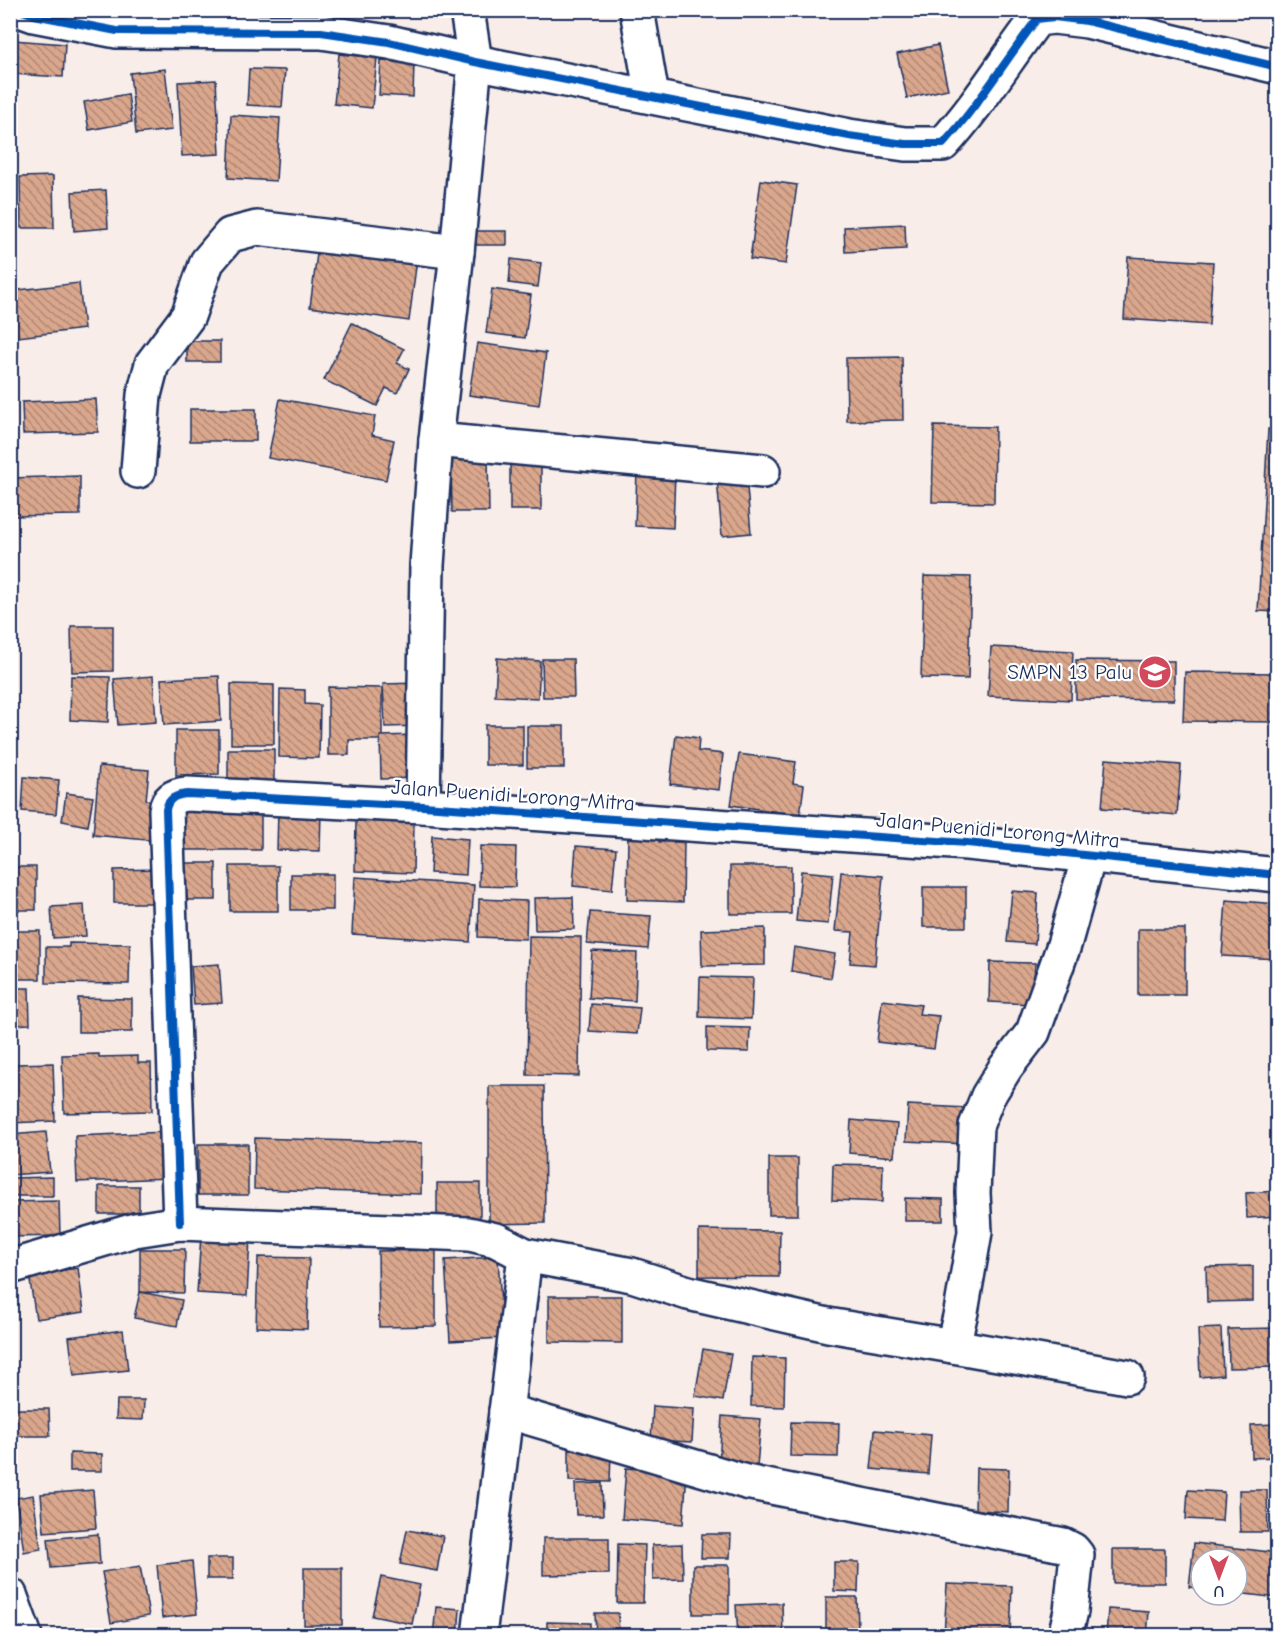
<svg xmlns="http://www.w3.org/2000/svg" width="1288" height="1646" font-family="'Comic Neue',sans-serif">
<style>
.building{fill:url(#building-back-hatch);stroke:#1b2f5e;stroke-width:1.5}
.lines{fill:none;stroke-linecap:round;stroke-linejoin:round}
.street-casing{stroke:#1b2f5e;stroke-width:38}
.secondary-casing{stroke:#1b2f5e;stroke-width:38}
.street{stroke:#fff;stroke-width:33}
.secondary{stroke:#fff;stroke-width:33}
.cycleway-casing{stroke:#fff;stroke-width:11}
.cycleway{stroke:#0057b8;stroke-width:8}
.labels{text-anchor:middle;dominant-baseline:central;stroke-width:4.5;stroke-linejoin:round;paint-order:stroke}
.poi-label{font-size:21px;fill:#1b2f5e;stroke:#fff;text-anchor:end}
.street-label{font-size:21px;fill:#1b2f5e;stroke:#fff}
</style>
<defs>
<pattern id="building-back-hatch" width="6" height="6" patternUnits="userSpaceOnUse" patternTransform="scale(1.5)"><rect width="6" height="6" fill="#daa78d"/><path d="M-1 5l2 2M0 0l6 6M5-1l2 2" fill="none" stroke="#b08876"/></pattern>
</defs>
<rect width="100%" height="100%" fill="#f8ede8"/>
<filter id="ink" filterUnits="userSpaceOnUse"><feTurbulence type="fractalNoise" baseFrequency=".0167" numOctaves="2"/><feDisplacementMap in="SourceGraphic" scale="12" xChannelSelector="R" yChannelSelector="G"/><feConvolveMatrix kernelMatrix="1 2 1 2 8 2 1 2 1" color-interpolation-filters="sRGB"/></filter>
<g filter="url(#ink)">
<g class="building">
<path d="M197,10h25l-24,5z"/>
<path d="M433,10h14l-10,7z"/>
<path d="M13,40l52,4 -2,33 -52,-3z"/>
<path d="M938,45l10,44 -41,9 -10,-44z"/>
<path d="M339,54l38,4 -5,50 -38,-4z"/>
<path d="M381,61l33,1 -1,35 -34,-2z"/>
<path d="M165,69l7,61 -36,4 -6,-61z"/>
<path d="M249,69l36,1 -3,37 -35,-2z"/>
<path d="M216,80l4,74 -38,2 -4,-74z"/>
<path d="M128,94l4,28 -43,8 -5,-28z"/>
<path d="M231,115l49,3 -4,63 -48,-3z"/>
<path d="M53,176l1,52h-33l-1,-51z"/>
<path d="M761,180l36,5 -11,79 -36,-5z"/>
<path d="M106,190l2,38 -34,3 -2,-39z"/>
<path d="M905,224l1,25 -61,3 -1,-25z"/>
<rect x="473" y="231" width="34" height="14"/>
<path d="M318,246l99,13 -8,62 -99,-14z"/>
<path d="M1128,257l85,5 -4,63 -85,-6z"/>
<path d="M511,259l30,4 -3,24 -29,-4z"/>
<path d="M79,283l5,46 -74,9v-47z"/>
<path d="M492,289l39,6 -6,43 -39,-5z"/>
<path d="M1278,302v38l-6,-1z"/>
<path d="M352,323l52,26 -7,14 12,6 -12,24 -11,-5 -9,18 -53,-26z"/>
<rect x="187" y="341" width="33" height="21"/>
<path d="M477,343l69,10 -7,52 -70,-10z"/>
<path d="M902,357l1,63 -56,1 -1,-63z"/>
<path d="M96,399l2,33 -75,2 -1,-32z"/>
<path d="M280,399l95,17 -3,19 22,5 -8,40 -118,-22z"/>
<rect x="190" y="409" width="66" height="32"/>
<path d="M934,426l61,1 -1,76 -62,-1z"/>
<path d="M1268,429l10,1v182l-20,-1z"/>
<path d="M451,455h37l1,57h-37z"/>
<rect x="510" y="456" width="31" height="54"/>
<path d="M637,471l38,2 -2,55 -38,-2z"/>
<path d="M80,476v39l-70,1v-38z"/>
<path d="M746,476l5,57 -29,3 -5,-57z"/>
<path d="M924,576l47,1 -3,102 -47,-1z"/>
<path d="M71,626h42v45l-41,1z"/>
<path d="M991,647l82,4 -2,49 -83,-4z"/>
<path d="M497,658l43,3 -2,37 -43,-2z"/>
<path d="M542,659h31l1,38h-31z"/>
<path d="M1076,660l98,1v39l-98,-1z"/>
<path d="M1185,672l93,1v49l-95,-1z"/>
<path d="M71,676l39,1 -2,45 -38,-2z"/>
<path d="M153,676l3,46 -38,3 -4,-46z"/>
<path d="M219,676l2,45 -57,4 -3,-46z"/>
<path d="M420,683l1,43 -36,1 -2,-43z"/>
<path d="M231,684l43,1v59h-43z"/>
<path d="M328,687l54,1v52h-33v15h-21z"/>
<path d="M280,689l25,1v14l15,1 -1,53 -40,-1z"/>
<rect x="485" y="725" width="38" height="40"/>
<rect x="527" y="726" width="37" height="42"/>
<path d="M176,730h43v44l-43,1z"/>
<path d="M417,735l1,43 -37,1 -1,-43z"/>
<path d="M676,735l23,3 -1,13 25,3 -4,36 -49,-6z"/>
<rect x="228" y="749" width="46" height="42"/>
<path d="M739,754l57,8 -3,21 11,2 -4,30 -69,-10z"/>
<path d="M1106,759l75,6 -4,50 -75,-7z"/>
<path d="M99,766l50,4 -3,30 16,2 -4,39 -65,-6z"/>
<path d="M24,777l35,3 -3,34 -34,-3z"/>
<path d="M66,793l27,4 -5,29 -26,-5z"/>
<rect x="184" y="809" width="77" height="41"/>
<path d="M278,810h43l-1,41 -43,-1z"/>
<path d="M356,821l58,2 -1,50 -58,-2z"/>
<path d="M628,833l31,1v8h25l-1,60 -56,-2z"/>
<path d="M432,836l36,3 -2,36 -36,-2z"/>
<path d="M480,846l36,1 -1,40 -36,-1z"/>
<path d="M576,846l40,3 -4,41 -39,-4z"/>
<rect x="182" y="863" width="34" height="37"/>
<rect x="230" y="866" width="48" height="45"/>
<rect x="730" y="866" width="61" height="48"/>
<rect x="10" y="867" width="26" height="43"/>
<path d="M160,869v34h-46v-33z"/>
<path d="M801,871l32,3 -5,50 -32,-3z"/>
<path d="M841,872l42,4 -8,89 -25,-2 3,-31 -18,-1z"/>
<rect x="291" y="874" width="42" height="36"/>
<path d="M355,877l119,8 -4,57 -118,-8z"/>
<rect x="923" y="887" width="43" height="40"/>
<path d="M1012,891l26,2 -3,51 -28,-2z"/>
<path d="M573,897l1,32 -39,1 -1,-32z"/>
<path d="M479,899l48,2 -1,38 -48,-2z"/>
<path d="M1226,900l52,4v55l-56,-3z"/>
<path d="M84,905l2,31 -33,2 -2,-31z"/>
<path d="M590,912l61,4 -3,33 -61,-5z"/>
<path d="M765,928v37l-63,1 -1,-36z"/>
<rect x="1138" y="929" width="47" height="66"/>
<rect x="10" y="931" width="30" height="48"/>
<path d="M529,936l52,1 -2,139 -52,-1z"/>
<path d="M69,943l61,1 -1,40 -83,-1v-36h23z"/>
<path d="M794,947l41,7 -4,24 -40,-7z"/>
<path d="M592,951l45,2 -2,48 -46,-3z"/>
<path d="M990,962l45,1 -2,41 -44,-2z"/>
<path d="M219,964l3,39 -28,2 -3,-39z"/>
<path d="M700,977l53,1 -2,41 -52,-2z"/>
<path d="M10,988h19l1,36 -20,1z"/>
<path d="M78,998l54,1v33h-54z"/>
<path d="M882,1000l39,5 -2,9 20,2 -5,33 -57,-7z"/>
<path d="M591,1004l49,4 -3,26 -48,-3z"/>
<path d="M707,1027l43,1 -1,24 -42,-1z"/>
<path d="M99,1054v3l39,-1v7h13l1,48 -88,2 -2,-58z"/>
<path d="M53,1063l2,58 -45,2v-47h6v-12z"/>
<path d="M489,1086h55l1,137 -56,1z"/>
<path d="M908,1105l59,3 -1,36 -60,-3z"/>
<path d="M851,1120l46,4 -3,33 -45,-4z"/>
<path d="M46,1132l4,40 -40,3v-40z"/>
<path d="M166,1132l2,46 -91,4 -2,-46z"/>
<path d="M255,1138l167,5 -1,51 -167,-5z"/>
<rect x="198" y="1144" width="50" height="51"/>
<rect x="769" y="1158" width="29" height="57"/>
<path d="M833,1164l50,1 -1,37 -50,-2z"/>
<path d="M53,1177v19h-43v-18z"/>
<rect x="437" y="1183" width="43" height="41"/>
<rect x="99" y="1186" width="40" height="28"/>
<path d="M1278,1191v25l-31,2 -1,-25z"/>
<path d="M905,1198l38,1v22h-38z"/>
<path d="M59,1201l1,35 -49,1 -1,-35z"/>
<path d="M699,1230l81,1 -1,46 -80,-1z"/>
<path d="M201,1235l49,3 -3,58 -50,-3z"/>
<path d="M140,1249h45l-1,44 -44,-1z"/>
<path d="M436,1250v76l-57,1 -1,-76z"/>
<path d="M258,1257l51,1 -2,71 -51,-2z"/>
<path d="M498,1257l5,81 -53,3 -5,-81z"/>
<path d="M1253,1266v35l-46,1 -1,-35z"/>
<path d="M78,1268l6,44 -48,7 -7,-44z"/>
<path d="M140,1292l42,8 -5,26 -43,-8z"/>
<path d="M549,1296h73v47l-73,-1z"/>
<path d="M1221,1328l2,47 -23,2 -2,-48z"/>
<path d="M1278,1328v39l-49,1 -1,-39z"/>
<path d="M123,1330l5,40 -54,6 -5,-39z"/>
<path d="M703,1349l28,5 -8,47 -28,-5z"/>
<path d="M752,1357l33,1 -1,49 -33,-1z"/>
<path d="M117,1400h27l-1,20 -27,-1z"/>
<path d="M653,1406l41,3 -2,33 -41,-2z"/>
<path d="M10,1409h39l1,27h-40z"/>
<path d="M722,1416l39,3 -4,48 -38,-3z"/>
<path d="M791,1422l48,1 -1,34 -48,-1z"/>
<path d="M1278,1424v33l-26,1 -1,-33z"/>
<path d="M875,1430l56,5 -3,39 -57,-5z"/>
<path d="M569,1450l42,1 -1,31 -41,-1z"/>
<path d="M70,1453l32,1v17h-32z"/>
<path d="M626,1468l61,5 -4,51 -61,-5z"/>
<path d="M976,1468l33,1 -1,43 -33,-2z"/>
<path d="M602,1483l1,32h-27l-1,-31z"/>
<path d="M93,1490l3,38 -52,4 -3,-38z"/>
<path d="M1188,1490l36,2 -2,29 -36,-2z"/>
<path d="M1239,1490h28l1,42h-28z"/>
<path d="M33,1495l8,54 -17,3 -8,-54z"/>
<path d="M407,1530l36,6 -6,35 -37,-7z"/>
<path d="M98,1534l2,30 -49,4 -3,-29z"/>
<path d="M702,1534h29l-1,24h-29z"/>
<path d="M543,1538h66v36l-66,1z"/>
<path d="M1194,1543l84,10v45l-41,-5v-34h-36v30l-12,-2z"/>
<path d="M618,1544l27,1 -2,58h-26z"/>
<path d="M682,1544l1,35 -30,1 -1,-35z"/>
<rect x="1113" y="1549" width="52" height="34"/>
<rect x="207" y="1558" width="26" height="21"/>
<path d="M192,1561l5,53 -35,4 -5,-53z"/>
<path d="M834,1562h25l-1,30 -24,-1z"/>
<rect x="693" y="1565" width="36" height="49"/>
<path d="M140,1566l9,50 -38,7 -9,-51z"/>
<rect x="304" y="1568" width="38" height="57"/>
<path d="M381,1577l39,8 -8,39 -40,-8z"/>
<path d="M947,1584l65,2 -2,50h-66z"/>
<path d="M826,1597h31l1,31 -32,1z"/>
<path d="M782,1603l1,33h-45l-2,-31z"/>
<path d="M436,1607l24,2 -2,27h-25z"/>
<path d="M1108,1609l41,3 -2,24h-41z"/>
<path d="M595,1613h23l1,23h-23z"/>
<path d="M547,1622l43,1v13h-43z"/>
<path d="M1232,1629l46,1v6h-46z"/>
</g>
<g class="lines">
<g class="street-casing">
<g id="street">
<path d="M20,10l14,5 83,16 204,1 68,10 86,20 374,74 56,8h38c35,-38 62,-83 94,-125l17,-2 33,4 191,46"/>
<path d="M637,10l15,86"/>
<path d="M436,440l327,31"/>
<path d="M138,471l6,-76 8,-31 36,-48 19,-54 23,-27 27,-7 200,24"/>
<path d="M423,806l4,-241 9,-125 21,-188 18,-190 -8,-52"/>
<path d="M180,1223l-14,-413c2,-12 10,-15 21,-16l236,12 544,37 311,32"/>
<path d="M525,1255l107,20 56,18 140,32 125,21 8,-34 14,-80 -2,-39 3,-67 12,-30 18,-29 27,-35 31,-87 25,-89"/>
<path d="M10,1267l125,-37 45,-7 289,11 27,6 29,15 -46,381"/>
<path d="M953,1346l174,31"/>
<path d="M506,1411l240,71 317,63 10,5 4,5 -6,56 -6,25"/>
</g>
</g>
<g class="secondary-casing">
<path id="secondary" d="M10,1595l15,41"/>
</g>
<use href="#street" class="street"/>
<use href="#secondary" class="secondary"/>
<g class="cycleway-casing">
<g id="cycleway">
<path d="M20,10l14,5 83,16 204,1 68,10 86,20 374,74 56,8h38c35,-38 62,-83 94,-125l17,-2 33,4 191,46"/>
<path d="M180,1223l-14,-413c2,-12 10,-15 21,-16l236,12 544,37 311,32"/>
</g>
</g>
<use href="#cycleway" class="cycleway"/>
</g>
</g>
<defs>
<g id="school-disc" transform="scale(1.725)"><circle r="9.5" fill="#d1495b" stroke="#fff"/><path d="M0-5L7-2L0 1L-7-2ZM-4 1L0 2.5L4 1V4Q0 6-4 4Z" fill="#fff"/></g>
</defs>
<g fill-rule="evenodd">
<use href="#school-disc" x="1155" y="672"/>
</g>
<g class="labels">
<g class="poi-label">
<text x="1132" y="672">SMPN 13 Palu</text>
</g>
<g class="street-label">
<text transform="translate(513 795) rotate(4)">Jalan Puenidi Lorong Mitra</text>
<text transform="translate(998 830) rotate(5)">Jalan Puenidi Lorong Mitra</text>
</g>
</g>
<rect width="1288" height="1646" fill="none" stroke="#fff" stroke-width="36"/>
<rect x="18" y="18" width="1252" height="1610" fill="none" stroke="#1b2f5e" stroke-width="2" filter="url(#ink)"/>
<g transform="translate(1219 1577) rotate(180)"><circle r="28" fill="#ffffff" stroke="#a4acbf" stroke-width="1.5"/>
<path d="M0-4.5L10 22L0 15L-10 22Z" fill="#d1495b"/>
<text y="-9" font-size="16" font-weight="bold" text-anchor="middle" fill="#1b2f5e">U</text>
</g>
</svg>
